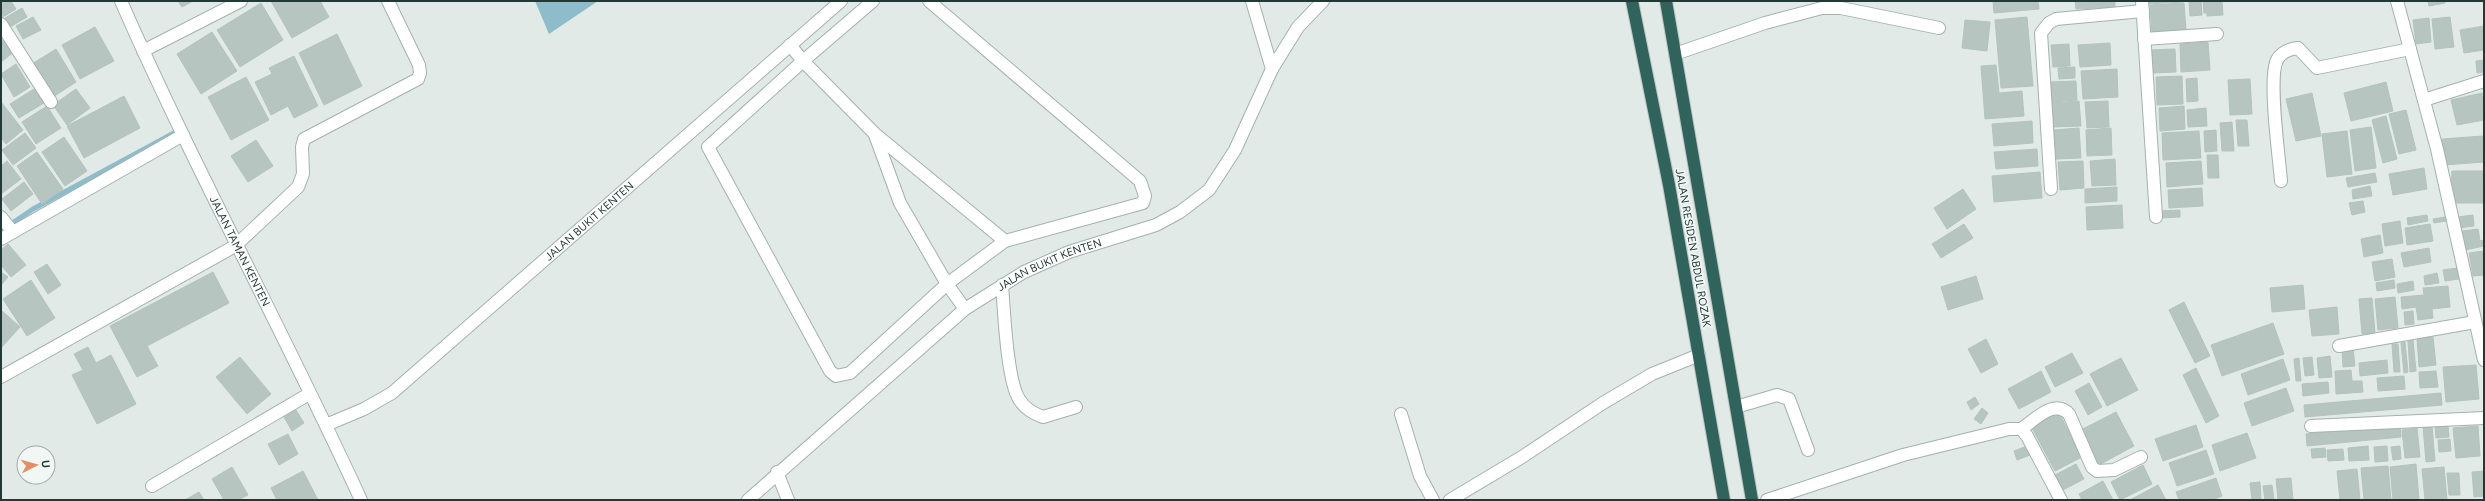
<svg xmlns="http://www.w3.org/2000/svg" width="2485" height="501" font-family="Figtree,sans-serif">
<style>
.water{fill:#8ebccb}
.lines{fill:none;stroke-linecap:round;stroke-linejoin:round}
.stream{stroke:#8ebccb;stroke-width:5}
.building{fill:#b7c5c0;stroke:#b4c3be}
.minor-casing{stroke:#a4b1ae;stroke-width:14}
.highway-casing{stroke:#bdc4c2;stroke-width:14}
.minor{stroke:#fff;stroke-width:12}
.highway{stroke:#31635d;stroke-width:12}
.labels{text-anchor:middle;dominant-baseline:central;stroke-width:3.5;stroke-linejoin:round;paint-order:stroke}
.street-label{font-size:11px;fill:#233935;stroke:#f1f7f5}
</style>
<rect width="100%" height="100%" fill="#e1eae7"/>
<path class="water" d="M535,1h63l-49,33z"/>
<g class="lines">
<path class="stream" d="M11,224l22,-15 141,-76"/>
</g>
<g class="building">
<path d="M1,1h10l5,8 -13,8z"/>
<path d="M178,1h15l-11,6z"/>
<path d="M271,1h49l9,16 -37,21z"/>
<path d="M1993,1h45l1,8 -45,4z"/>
<path d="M2075,1h40v6l-39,2z"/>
<path d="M2146,1h37v1l-37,2z"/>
<path d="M2189,1h12l1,14 -12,1z"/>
<path d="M2203,1h19l1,14 -16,1v-3h-3z"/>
<path d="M2428,1h17v2l-16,3z"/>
<path d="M261,3l22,37 -43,27 -23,-37z"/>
<path d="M2184,3l2,28 -34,2 -2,-28z"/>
<path d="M22,8l5,9 -17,10 -5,-9z"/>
<path d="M33,17l8,13 -18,9 -7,-13z"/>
<path d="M2027,17l6,69 -32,2 -6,-68z"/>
<path d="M2450,17l4,30 -19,2 -3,-30z"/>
<path d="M2429,18l2,24 -15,2 -3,-24z"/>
<path d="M1965,20l25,2 -3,29 -25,-3z"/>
<path d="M2484,26v24l-20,3 -4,-23z"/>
<path d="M95,27l19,34 -34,18 -18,-34z"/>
<path d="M212,32l25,39 -36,23 -24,-40z"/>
<path d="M337,34l25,52 -38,19 -25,-52z"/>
<path d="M5,39l10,12 -14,11v-20z"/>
<path d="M2208,42l2,28 -29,2 -1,-28z"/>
<path d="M2110,43l1,22 -31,2 -2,-22z"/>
<path d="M2069,44l1,22 -17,1 -2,-22z"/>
<path d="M56,49l20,33 -23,15 -21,-33z"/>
<path d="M2175,49l1,23 -24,1 -2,-23z"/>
<path d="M294,56l24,50 -24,12 -6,-12 -17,9 -16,-33 17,-8 -3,-6z"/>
<path d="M2484,60v12l-7,1 -1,-12z"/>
<path d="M16,64l14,23 -16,10 -13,-23z"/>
<path d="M1996,65l3,28 23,-2 2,25 -39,3 -4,-53z"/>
<path d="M2075,67v11l-16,1 -1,-11z"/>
<path d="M2117,69l1,28 -35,2 -2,-28z"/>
<path d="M2182,76l1,28 -26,1 -1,-28z"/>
<path d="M246,77l23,43 -38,20 -23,-43z"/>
<path d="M2197,78l1,23 -11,1 -1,-23z"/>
<path d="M2250,79l2,35 -22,1 -2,-35z"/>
<path d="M2076,81l1,19 -25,2 -2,-20z"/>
<path d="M2386,82l7,29 -42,10 -7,-28z"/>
<path d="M34,89l10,14 -25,15 -9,-14z"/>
<path d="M76,89l14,19 -23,17 -14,-20z"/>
<path d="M2312,93l9,43 -25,5 -10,-42z"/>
<path d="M2482,93l2,27 -27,5 -6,-25z"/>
<path d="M124,96l16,32 -56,30 -17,-32z"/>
<path d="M2079,101l2,25 -29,1 -1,-24z"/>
<path d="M2108,101l1,26 -22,1 -2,-26z"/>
<path d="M1,102l22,28 -17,14 -5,-6z"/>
<path d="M47,106l14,22 -25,16 -14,-22z"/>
<path d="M2184,106l1,23 -25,2 -1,-23z"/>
<path d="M2206,108l1,18 -19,1 -1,-17z"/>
<path d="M2406,110l10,40 -17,4 -10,-40z"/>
<path d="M2386,116l11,43 -14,4 -11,-43z"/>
<path d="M2236,120h11l2,26h-11z"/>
<path d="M2032,121l1,22 -39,3 -2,-22z"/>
<path d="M2232,122l2,29h-12l-2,-28z"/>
<path d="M2371,127l5,41 -21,3 -5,-41z"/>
<path d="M2079,128l2,30 -25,1 -2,-29z"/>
<path d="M2111,128l1,27 -25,1 -1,-26z"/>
<path d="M2216,130l1,21 -12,1 -1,-21z"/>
<path d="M2199,131l2,27 -38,2 -1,-27z"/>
<path d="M2347,131l5,43 -25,3 -5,-43z"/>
<path d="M25,133l11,15 -23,17 -11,-15z"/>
<path d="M2483,136l1,26 -40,3 -2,-26z"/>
<path d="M64,137l23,34 -22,15 -23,-34z"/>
<path d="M256,140l17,26 -25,16 -17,-26z"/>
<path d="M2037,149l1,17 -42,3 -2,-17z"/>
<path d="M37,152l26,37 -21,15 -25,-38z"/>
<path d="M2207,155h11l1,23h-11z"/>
<path d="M2115,159l1,26 -24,1 -2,-25z"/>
<path d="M7,161l14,18 -20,15v-28z"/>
<path d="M2083,161l1,27 -24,2 -2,-28z"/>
<path d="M2201,161l2,23 -36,3 -1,-24z"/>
<path d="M2424,168l3,21 -34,6 -4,-21z"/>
<path d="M2452,171h32l-1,32h-32z"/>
<path d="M2040,172l2,26 -48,4 -2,-26z"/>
<path d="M2375,173l2,9 -29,5 -2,-9z"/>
<path d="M24,182l9,12 -22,17 -9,-12z"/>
<path d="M2370,186l2,10 -19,3 -1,-9z"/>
<path d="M2117,187v14l-32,2v-14z"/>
<path d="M2202,188l1,18 -34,2 -1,-18z"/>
<path d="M1963,189l13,20 -29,20 -13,-21z"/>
<path d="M2363,201l2,11 -13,3 -3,-12z"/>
<path d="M2122,205l1,23 -36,2 -1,-23z"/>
<path d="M2180,210v7l-20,1 -1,-7z"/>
<path d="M2427,215l1,6 -20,4 -1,-7z"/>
<path d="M2473,215l1,11 -15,2 -1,-11z"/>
<path d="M2445,217l1,4 -12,2 -1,-4z"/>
<path d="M2400,221l3,22 -18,3 -3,-22z"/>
<path d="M1964,224l9,14 -32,20 -9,-14z"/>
<path d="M2430,224l3,17 -26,4 -2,-17z"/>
<path d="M2478,229l2,12 4,-1v6l-19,4 -3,-19z"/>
<path d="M2380,235l3,18 -19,4 -3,-18z"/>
<path d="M8,244l18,21 -15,12 -10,-12v-15z"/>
<path d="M2429,248l2,14 -27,5 -3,-14z"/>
<path d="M2484,251v24l-11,1 -4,-23z"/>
<path d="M2392,259l3,18 -20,4 -3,-19z"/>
<path d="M47,264l14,21 -13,9 -14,-22z"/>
<path d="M2457,268l2,11 -14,2 -2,-11z"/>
<path d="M1,272l7,5 -7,8z"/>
<path d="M213,272l16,31 -82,43 11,20 -21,11 -27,-51z"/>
<path d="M2437,273l2,10 -14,2 -1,-9z"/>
<path d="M1976,276l7,23 -35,11 -7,-23z"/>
<path d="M31,280l24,38 -28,18 -24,-37z"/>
<path d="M2394,280l1,8 -18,3 -1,-8z"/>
<path d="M2413,281l1,9 -16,3 -1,-9z"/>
<path d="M2303,285l2,24 -33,3 -2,-24z"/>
<path d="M2448,286l2,21 -18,2 1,9 -15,2 -2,-13 -14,2 -1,-12 23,-2 -1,-7z"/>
<path d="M2395,297l3,31 -20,2 -3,-31z"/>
<path d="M2372,298l3,35 -13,1 -3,-35z"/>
<path d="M2184,302l26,54 -15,7 -26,-53z"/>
<path d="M2337,307l2,27 -27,2 -3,-26z"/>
<path d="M1,310l19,17 -19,21z"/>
<path d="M2413,311l1,13 -9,1 -1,-13z"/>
<path d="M2273,323l11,31 -62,22 -11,-31z"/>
<path d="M2433,337l3,28 -17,2 -2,-29z"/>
<path d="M1986,339l12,25 -17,9 -13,-24z"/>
<path d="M2413,340l3,31 -6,1 -2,-31z"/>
<path d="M2405,342l3,30 -4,1 -3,-30z"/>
<path d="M2392,344h6l2,28h-6z"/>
<path d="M88,347l8,16 15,-8 25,49 -39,20 -25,-49 11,-5 -9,-16z"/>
<path d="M2353,348l2,18 -12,1 -1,-18z"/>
<path d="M2072,353l11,20 -28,14 -10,-20z"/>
<path d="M2330,356l2,21 -13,1 -2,-20z"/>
<path d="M240,357l31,37 -24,20 -31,-37z"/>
<path d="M2312,357l2,18 -9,1 -2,-18z"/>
<path d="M2121,358l17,32 -31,16 -17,-32z"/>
<path d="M2299,358l2,23h-5l-2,-22z"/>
<path d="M2283,359l7,21 -42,15 -7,-21z"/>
<path d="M2387,360l1,13 -28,3 -1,-13z"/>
<path d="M2476,365l3,34 -33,3 -3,-35z"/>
<path d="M2196,368l23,48 -13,7 -23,-48z"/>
<path d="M2351,370l1,11h10l1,11 -27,2 -1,-23z"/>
<path d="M2041,371l10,21 -32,17 -11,-20z"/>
<path d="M2436,371l2,16 -18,1 -1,-16z"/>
<path d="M2404,376l1,13 -27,2 -1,-13z"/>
<path d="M2328,382l1,11 -26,3 -1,-12z"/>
<path d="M2089,383l13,24 -14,8 -13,-24z"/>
<path d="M2286,388l8,23 -42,15 -8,-23z"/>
<path d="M2441,393l1,12 -137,12 -1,-12z"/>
<path d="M1975,397l4,7 -8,6 -4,-8z"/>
<path d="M1982,408l6,5 -7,11 -7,-5z"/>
<path d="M296,410l8,13 -12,8 -8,-14z"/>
<path d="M2058,411l24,46 -27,14 -24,-45z"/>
<path d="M2116,412l18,34 -37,20 -18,-35z"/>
<path d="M2448,424l1,13 -13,1 -1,-13z"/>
<path d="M2196,425l7,22 -40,14 -8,-22z"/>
<path d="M2400,425l1,12 -94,9 -1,-12z"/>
<path d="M2432,425l3,36 -9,1 -3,-36z"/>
<path d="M2478,426l2,30 -24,2 -3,-30z"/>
<path d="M2417,428l3,29 -15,1 -3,-28z"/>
<path d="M2247,433l9,25 -36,13 -8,-26z"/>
<path d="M288,434l10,20 -19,11 -11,-21z"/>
<path d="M2450,439l1,12 -12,1 -1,-12z"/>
<path d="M2027,446l3,9 -13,5 -3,-9z"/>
<path d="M2368,446l1,14 -20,1 -1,-13z"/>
<path d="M2387,446l1,15 -13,1 -1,-15z"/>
<path d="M2400,446l1,13 -8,1 -2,-13z"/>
<path d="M2325,448l1,9 -14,1 -1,-9z"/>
<path d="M2343,449l1,11 -16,1 -1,-11z"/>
<path d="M2206,450l8,24 -37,12 -8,-23z"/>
<path d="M2076,464l8,15 -21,11 -8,-15z"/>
<path d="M2416,464l3,36h-26l-3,-33z"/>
<path d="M2143,465l9,19 -32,16 -9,-18z"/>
<path d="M2388,466l3,34h-27l-3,-32z"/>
<path d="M232,467l16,28 -10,5h-14l-12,-21z"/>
<path d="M2444,467l3,33h-22l-3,-31z"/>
<path d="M2357,469l3,31h-20l-3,-29z"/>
<path d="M303,471l15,29h-41l-6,-12z"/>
<path d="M2484,471v25l-10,1 -2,-25z"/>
<path d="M2447,473h12l1,22h-11z"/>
<path d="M2216,478l6,18 -10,4h-33l-3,-8z"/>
<path d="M2291,478l2,22h-15l-2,-21z"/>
<path d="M2103,481l10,19h-31l-3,-6z"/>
<path d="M2260,482l1,18h-9l-2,-17z"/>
<path d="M2158,485l8,15h-36z"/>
<path d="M2272,485l2,15h-9l-2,-14z"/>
<path d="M199,492l5,8h-19z"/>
</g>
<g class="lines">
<g class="minor-casing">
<g id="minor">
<path id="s1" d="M121,1c74,169 163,331 240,499"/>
<path d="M873,1l-70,60 72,73 130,107 138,-38 2,-7 -5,-15 -211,-180"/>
<path d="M2142,1l14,216"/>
<path d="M2397,1l40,148 47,211"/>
<path d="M1,24l50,78"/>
<path d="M2144,39l73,-5"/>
<path d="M790,45l13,16 -95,86 122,224 6,5 14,-3 97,-89 58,-43"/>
<path d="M143,51l98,-50"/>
<path d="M1675,54l90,-31 57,-15h19l98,20"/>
<path d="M1272,69l26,-42 25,-26"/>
<path d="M2424,100l60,-19"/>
<path d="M875,135l25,68 47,81 18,25"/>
<path d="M2281,181c-2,-25 -13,-103 -4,-121 4,-8 13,-11 21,-12l19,20 93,-19"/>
<path d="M2051,189l-10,-156 8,-10 7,-4 87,-8"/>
<path d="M1,217l12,15"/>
<path d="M1,239l182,-104"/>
<path d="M1002,285c2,25 5,95 17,114 6,10 14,14 24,18l33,-10"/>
<path d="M2339,346l136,-24"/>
<path d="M1,377l234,-131 63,-59 5,-13 -1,-27 2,-8 114,-60 2,-6 -1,-8 -31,-64"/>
<path d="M1736,407l41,-12 12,4 19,51"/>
<path d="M1401,414l19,62 13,24"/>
<path id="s2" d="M326,425l38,-16 28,-16 449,-392"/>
<path d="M2311,426l173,-8"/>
<path d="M2021,429c14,-9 33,-31 48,-15l23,53 5,4 17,-1 27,-13"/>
<path d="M777,472l11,28"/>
<path d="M152,486l157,-92"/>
<path id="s3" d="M748,500l217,-191 59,-37 45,-20 87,-27 24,-13 29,-22 26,-40 37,-81 -20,-68"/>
<path d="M1450,500l72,-43 81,-54 49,-29 47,-19"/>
<path d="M1767,500l136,-45 106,-26h12l6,7 34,64"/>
</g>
</g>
<g class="highway-casing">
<g id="highway">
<path d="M1632,1l37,184 55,315"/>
<path d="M1666,1l86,499"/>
</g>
</g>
<use href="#minor" class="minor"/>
<use href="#highway" class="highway"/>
</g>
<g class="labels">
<g class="street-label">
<text stroke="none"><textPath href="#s2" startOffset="335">JALAN BUKIT KENTEN</textPath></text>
<text transform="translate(1693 248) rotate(80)">JALAN RESIDEN ABDUL ROZAK</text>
<text stroke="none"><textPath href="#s1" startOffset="277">JALAN TAMAN KENTEN</textPath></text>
<text stroke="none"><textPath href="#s3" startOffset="385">JALAN BUKIT KENTEN</textPath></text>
</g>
</g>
<rect width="2485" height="501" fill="none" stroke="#233935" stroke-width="4"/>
<g transform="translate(36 465) rotate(84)"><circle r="19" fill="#f1f7f5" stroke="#9faba8"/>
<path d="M0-3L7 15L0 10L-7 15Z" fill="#e58e64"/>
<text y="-6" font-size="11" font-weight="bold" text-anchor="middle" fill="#233935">U</text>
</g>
</svg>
